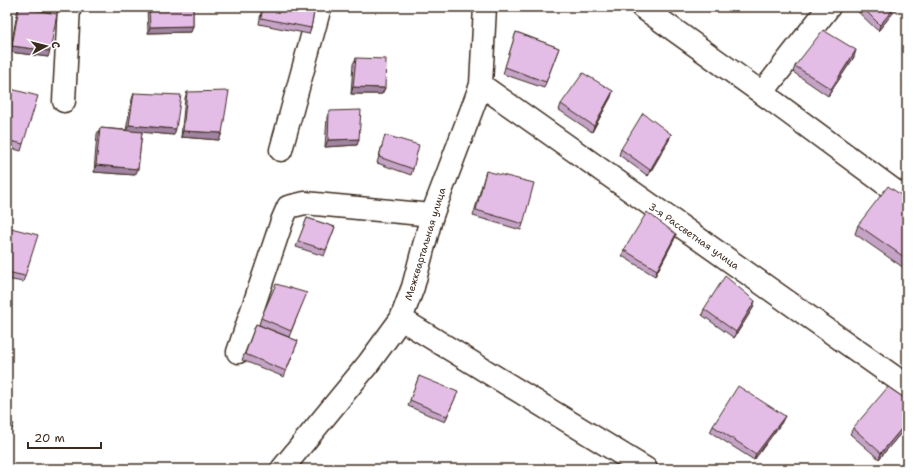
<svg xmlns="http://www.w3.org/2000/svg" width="914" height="476" font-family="'Shantell Sans',sans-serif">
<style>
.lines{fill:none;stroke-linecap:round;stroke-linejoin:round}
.minor-casing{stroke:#3b2a1e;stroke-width:25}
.minor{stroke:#fff;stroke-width:22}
.wall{fill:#c4a3c6;stroke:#3b2a1e}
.shaded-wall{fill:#a084a1;stroke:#3b2a1e}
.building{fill:#e4bde6;stroke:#3b2a1e}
.labels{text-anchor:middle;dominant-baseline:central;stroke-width:4;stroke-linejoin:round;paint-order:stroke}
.street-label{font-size:10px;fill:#3b2a1e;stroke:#fff}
</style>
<rect width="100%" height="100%" fill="#fff"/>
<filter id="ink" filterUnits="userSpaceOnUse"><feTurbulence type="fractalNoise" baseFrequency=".025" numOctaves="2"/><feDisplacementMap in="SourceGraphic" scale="8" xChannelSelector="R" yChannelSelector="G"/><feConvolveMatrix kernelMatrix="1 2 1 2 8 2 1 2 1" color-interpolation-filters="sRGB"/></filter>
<g filter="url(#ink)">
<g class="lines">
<g class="minor-casing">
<g id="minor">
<path d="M642,7l120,86 145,107"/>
<path d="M481,85l426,301"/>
<path d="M762,93l67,-86"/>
<path d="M64,101l5,-94"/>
<path d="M281,150l39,-143"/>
<path d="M401,319l245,150"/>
<path d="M238,352l44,-131 6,-14 17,-4 127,12"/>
<path d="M282,469l86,-105 33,-45 12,-32 19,-72 49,-130 4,-78"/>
</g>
</g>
<use href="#minor" class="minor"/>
</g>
<g class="wall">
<path d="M19,7l29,50 -38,-5 7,-39z"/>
<path d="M147,7h46v19l-2,6 -43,1z"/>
<path d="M262,7h53l-4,21 -2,6 -50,-10z"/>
<path d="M853,7h45l-20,24z"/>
<path d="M516,32l43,16 -15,40 -41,-14z"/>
<path d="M854,57l-26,39 -35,-24 2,-6z"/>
<path d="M356,58l29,30 -3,6h-31l2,-30z"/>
<path d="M7,88l16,56 -2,7 -14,-4z"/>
<path d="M187,92l35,41 -3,7 -38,-3 4,-39z"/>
<path d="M134,93l40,42 -32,-3 -4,37 -3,6 -41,-3 3,-38 3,-6 26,2 6,-31z"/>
<path d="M611,97l-19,35 -33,-22 2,-6z"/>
<path d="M329,111l30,28 -2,6 -32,2 2,-30z"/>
<path d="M671,134l-2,6 -21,36 -29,-21 2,-6z"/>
<path d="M385,135l28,34 -2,6 -34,-12z"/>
<path d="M486,171l37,53 -2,6 -48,-14z"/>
<path d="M907,199v66l-3,3 -49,-34 3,-9z"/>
<path d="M307,218l28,9 -11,29 -28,-9z"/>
<path d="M7,227l18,49 -2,6 -16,-3z"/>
<path d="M676,234l-2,6 -19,36 -33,-20 2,-6z"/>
<path d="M304,299l-15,38 -30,-12 2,-7z"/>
<path d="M753,308l-19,30 -32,-23 2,-6z"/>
<path d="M256,324l42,17 -14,36 -42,-17z"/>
<path d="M419,376l36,22 -10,24 -37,-16z"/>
<path d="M907,400v26l-28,33 -29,-25 3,-6z"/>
<path d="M782,422l-28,38 -44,-28 3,-6z"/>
</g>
<g class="shaded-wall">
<path d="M895,7h3l-20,24 2,-6z"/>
<path d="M193,26l-2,6 -43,1 2,-6z"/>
<path d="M12,46l38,5 -2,6 -38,-5z"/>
<path d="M856,50l-2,7 -26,39 3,-7z"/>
<path d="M353,87l32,1 -3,6h-31z"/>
<path d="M613,91l-2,6 -19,35 2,-6z"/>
<path d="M129,125l47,4 -2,6 -48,-4z"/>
<path d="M183,131l39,2 -3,7 -38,-3z"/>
<path d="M671,134l-2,6 -21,36 2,-6z"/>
<path d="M359,139l-2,6 -32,2 3,-7z"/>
<path d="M96,165l42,4 -3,6 -41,-3z"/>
<path d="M676,234l-2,6 -19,36 2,-6z"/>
<path d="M755,301l-2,7 -19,30 2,-6z"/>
<path d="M785,416l-3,6 -28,38 2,-6z"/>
<path d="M907,422v4l-28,33 2,-6z"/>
</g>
<g class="building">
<path d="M19,7l38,7 -7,37 -38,-5z"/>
<path d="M149,7h44v19l-43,1z"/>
<path d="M263,7h52l-4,21 -50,-10z"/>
<path d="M862,7h33l-15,18z"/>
<path d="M823,30l33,20 -25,39 -36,-23z"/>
<path d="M516,32l43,16 -13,34 -41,-15z"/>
<path d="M356,58l30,1 -1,29 -32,-1z"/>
<path d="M583,73l30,18 -19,35 -33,-22z"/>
<path d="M7,88l31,8 -15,48 -16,-4z"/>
<path d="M229,91l-7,42 -39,-2 4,-39z"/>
<path d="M134,93l47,2 -5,34 -47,-4z"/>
<path d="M361,110l-2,29 -31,1 1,-29z"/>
<path d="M643,113l28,21 -21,36 -29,-21z"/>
<path d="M100,128l42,4 -4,37 -42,-4z"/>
<path d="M385,135l34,10 -6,24 -34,-12z"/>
<path d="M486,171l48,12 -11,41 -47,-14z"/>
<path d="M888,186l19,13v60l-49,-34z"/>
<path d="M647,212l29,22 -19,36 -33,-20z"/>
<path d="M307,218l28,9 -9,23 -28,-9z"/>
<path d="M7,227l31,8 -13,41 -18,-4z"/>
<path d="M725,276l30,25 -19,31 -32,-23z"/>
<path d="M276,284l31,9 -16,38 -30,-13z"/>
<path d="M256,324l42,17 -12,30 -41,-17z"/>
<path d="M419,376l39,16 -11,24 -37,-16z"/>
<path d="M738,386l47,30 -29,38 -43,-28z"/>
<path d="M888,387l19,13v22l-26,31 -28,-25z"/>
<path d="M7,422l7,2 -7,16z"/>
<path d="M224,466l6,3h-7z"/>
</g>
</g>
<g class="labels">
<g class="street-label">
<text transform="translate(694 236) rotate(35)">3-я Рассветная улица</text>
<text transform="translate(425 244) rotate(-73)">Межквартальная улица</text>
</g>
</g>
<rect width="914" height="476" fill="none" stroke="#fff" stroke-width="24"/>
<rect x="12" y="12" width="890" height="452" fill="none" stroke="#3b2a1e" stroke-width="1.5" filter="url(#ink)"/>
<g transform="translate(46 46) rotate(83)" stroke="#ffffff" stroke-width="3" paint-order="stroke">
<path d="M0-3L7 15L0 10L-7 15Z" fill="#3b2a1e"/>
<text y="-6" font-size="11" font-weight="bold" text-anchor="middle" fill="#3b2a1e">С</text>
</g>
<path d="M28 442v6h73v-6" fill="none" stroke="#3b2a1e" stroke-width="2"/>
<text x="34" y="442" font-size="12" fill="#3b2a1e" stroke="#ffffff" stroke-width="3" paint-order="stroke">20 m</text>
</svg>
